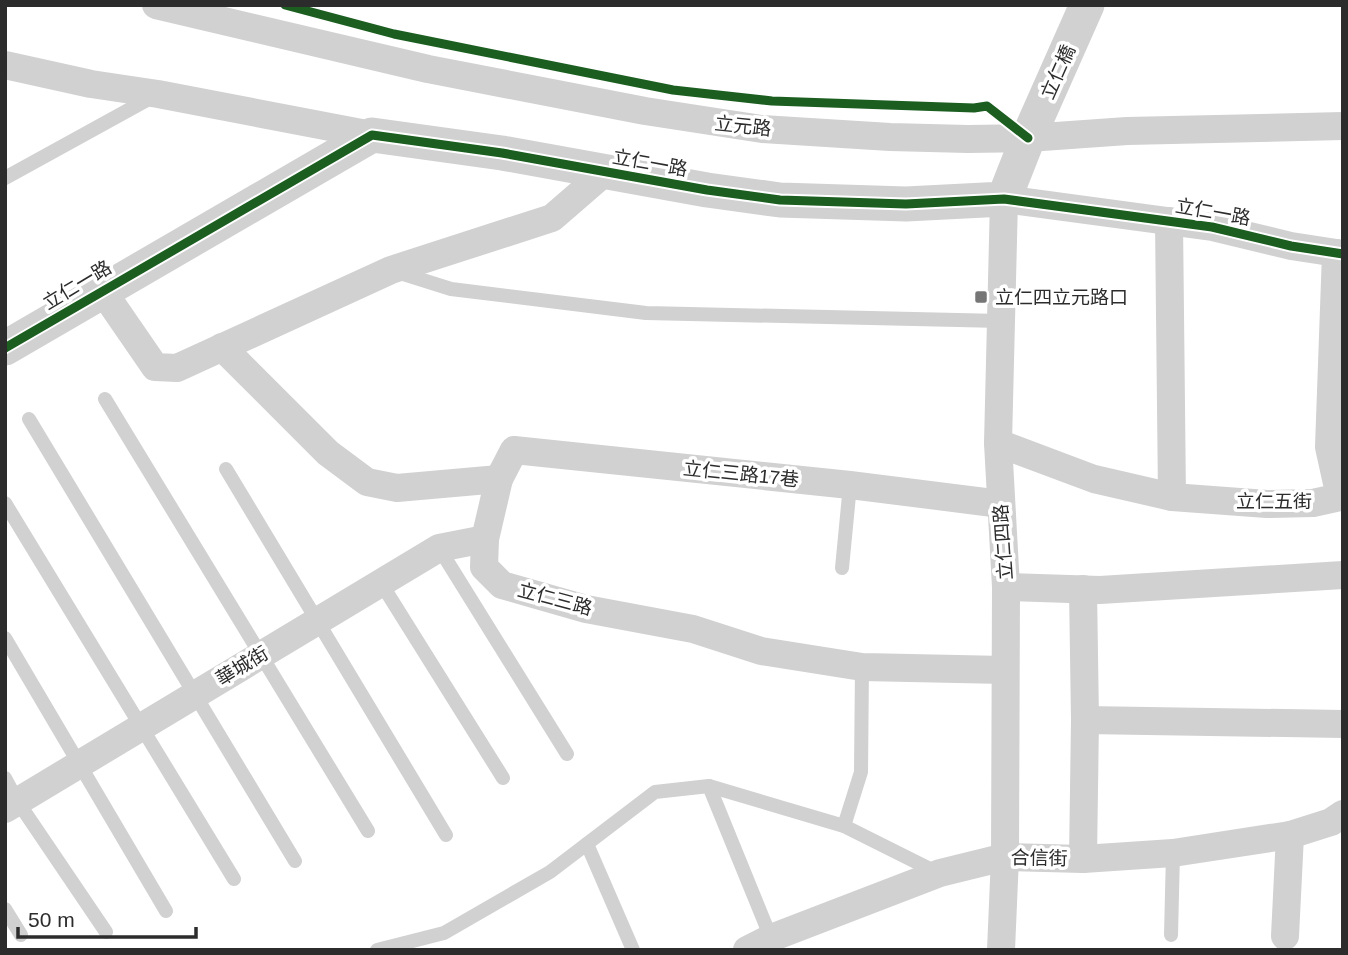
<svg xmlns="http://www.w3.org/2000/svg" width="1348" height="955" font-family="Arial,'Noto Sans TC',sans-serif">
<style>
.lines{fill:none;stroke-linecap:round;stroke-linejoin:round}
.path{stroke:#d0d0d0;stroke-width:4.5;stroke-dasharray:3.5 3.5;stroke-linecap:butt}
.service{stroke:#d1d1d1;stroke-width:14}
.minor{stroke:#d1d1d1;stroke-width:28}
.tertiary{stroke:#d1d1d1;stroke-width:35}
.cycleway-casing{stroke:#fff;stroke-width:13}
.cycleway{stroke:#1b5e20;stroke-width:9}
.poi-dot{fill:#767676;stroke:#fff;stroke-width:2.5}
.labels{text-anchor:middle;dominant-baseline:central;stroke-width:7;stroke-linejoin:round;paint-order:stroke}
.street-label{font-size:19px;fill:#2c2c2c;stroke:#fff}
.poi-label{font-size:19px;fill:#2c2c2c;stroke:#fff;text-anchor:start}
</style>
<rect width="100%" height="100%" fill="#fff"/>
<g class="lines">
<g class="path">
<path d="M285,5l44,12"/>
<path d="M742,97l100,7 132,4 13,-2 9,8"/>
</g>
<g class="service">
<path d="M5,178l149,-82"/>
<path d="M397,272l54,17 195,24 355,8"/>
<path d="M105,399l263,432"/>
<path d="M29,419l266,442"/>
<path d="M226,469l220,366"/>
<path d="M5,503l229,376"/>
<path d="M439,548l128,206"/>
<path d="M842,568l8,-83"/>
<path d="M381,583l122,195"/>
<path d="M5,638l161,273"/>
<path d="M5,778l13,24 88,130"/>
<path d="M709,786l62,152"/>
<path d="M844,826l17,-54 1,-105"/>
<path d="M587,844l46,106"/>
<path d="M5,909l16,26"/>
<path d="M1171,935l2,-82"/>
<path d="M377,950l67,-17 106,-61 105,-80 54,-6 135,40 94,47"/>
</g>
<g class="minor">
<path d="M156,5l272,64 217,42 117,18 128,8 78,2 60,-1 99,-7 216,-5"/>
<path d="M5,65l86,19 67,10 214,41"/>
<path d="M1169,221l3,276"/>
<path d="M102,290l53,77 22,1 214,-98 161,-52 52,-45"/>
<path d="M222,347l106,106 39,29 30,6 102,-9 -14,60 -1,28 18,18 84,24 107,20 68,22 101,16 143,3"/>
<path d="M998,443l96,36 78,18 95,7 46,-1 27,-6 -11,-50 7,-194"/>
<path d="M499,479l15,-29 336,35 151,19"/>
<path d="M1006,587l94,3 243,-15"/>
<path d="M1083,589l2,131 -2,139"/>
<path d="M1085,720l258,4"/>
<path d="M5,809l434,-261 46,-9"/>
<path d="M1285,936l5,-101"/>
<path d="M747,950l24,-12 169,-65 65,-16 78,2 90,-6 117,-18 41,-13 12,-8"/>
<path d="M1001,950l4,-93 1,-270 -8,-144 6,-244 208,28 79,19 52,8"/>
</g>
<path class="tertiary" d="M5,348l367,-213 130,18 205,37 73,10 126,4 98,-5 24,-61 59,-133"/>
<g class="cycleway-casing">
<g id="cycleway">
<path d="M285,5l109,29 279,56 99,11 202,7 13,-2 41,32"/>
<path d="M5,348l367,-213 130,18 205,37 73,10 126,4 98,-5 208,28 79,19 52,8"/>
</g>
</g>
<use href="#cycleway" class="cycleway"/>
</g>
<rect class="poi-dot" x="974" y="290" width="14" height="14" rx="3.5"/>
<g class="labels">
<g class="street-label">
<text transform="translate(1058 72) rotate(-66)">立仁橋</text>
<text transform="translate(743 126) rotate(6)">立元路</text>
<text transform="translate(650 163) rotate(10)">立仁一路</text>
<text transform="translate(1213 212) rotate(10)">立仁一路</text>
<text transform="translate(77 285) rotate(-31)">立仁一路</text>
<text transform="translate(741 474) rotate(6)">立仁三路17巷</text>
<text x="1274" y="501">立仁五街</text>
<text transform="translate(1003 542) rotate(-94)">立仁四路</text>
<text transform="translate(555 599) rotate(15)">立仁三路</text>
<text transform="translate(242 666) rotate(-31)">華城街</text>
<text transform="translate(1039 858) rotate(1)">合信街</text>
</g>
<g class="poi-label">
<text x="995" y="297">立仁四立元路口</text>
</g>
</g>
<rect width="1348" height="955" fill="none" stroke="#2c2c2c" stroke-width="14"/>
<path d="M18 927v10h178v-10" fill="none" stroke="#2c2c2c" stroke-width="3.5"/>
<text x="28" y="927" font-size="21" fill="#2c2c2c" stroke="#ffffff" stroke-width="5" paint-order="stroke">50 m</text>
</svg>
